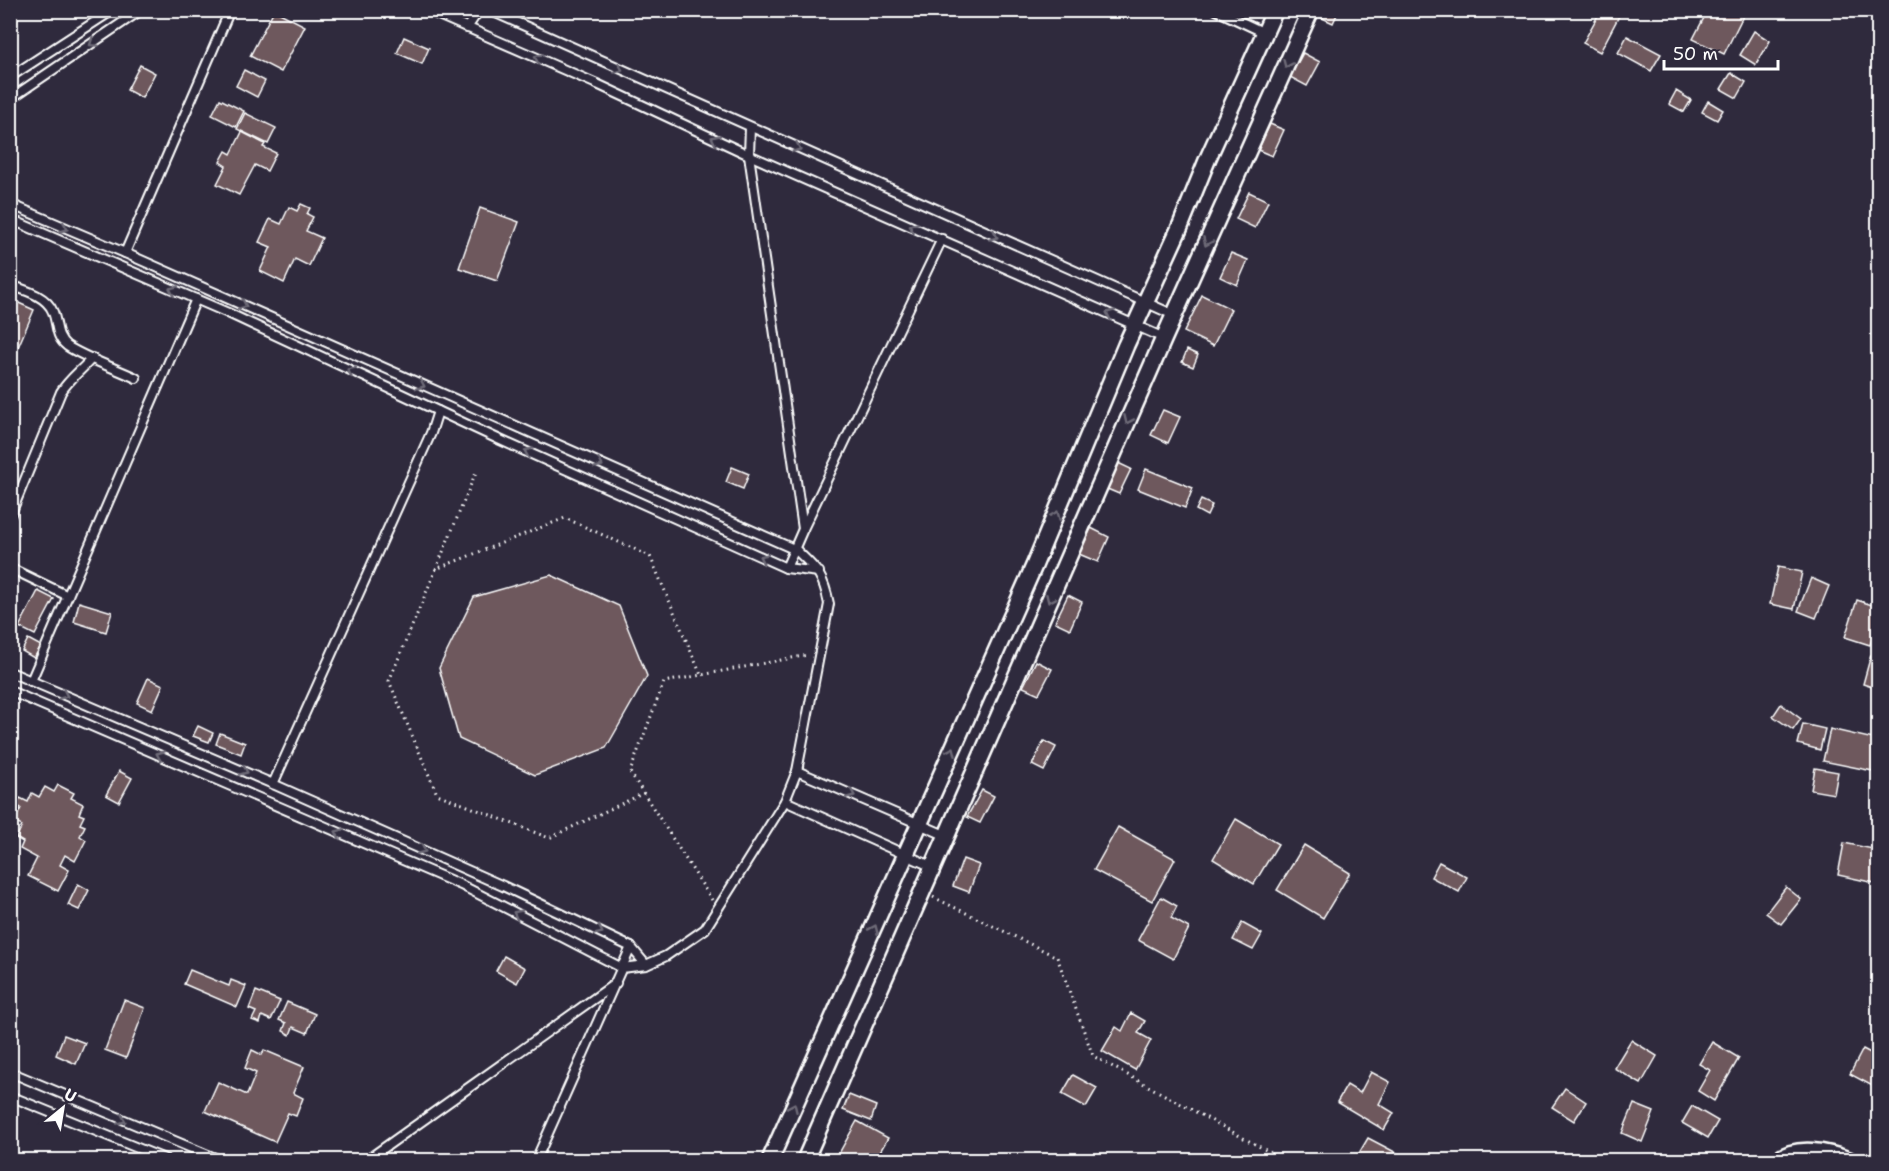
<svg xmlns="http://www.w3.org/2000/svg" width="1889" height="1171" font-family="'Shantell Sans',sans-serif">
<style>
.building{fill:#6e585d;stroke:#fff;stroke-width:1.5}
.lines{fill:none;stroke-linecap:round;stroke-linejoin:round}
.service-casing{stroke:#fff;stroke-width:12}
.minor-casing{stroke:#fff;stroke-width:20}
.path{stroke:#fff;stroke-width:3;stroke-dasharray:1.5 4.5;stroke-linecap:butt}
.service{stroke:#2f2a3d;stroke-width:8}
.minor{stroke:#2f2a3d;stroke-width:15}
.oneway{stroke:#6d6a77}
</style>
<rect width="100%" height="100%" fill="#2f2a3d"/>
<filter id="ink" filterUnits="userSpaceOnUse"><feTurbulence type="fractalNoise" baseFrequency=".0167" numOctaves="2"/><feDisplacementMap in="SourceGraphic" scale="12" xChannelSelector="R" yChannelSelector="G"/><feConvolveMatrix kernelMatrix="1 2 1 2 8 2 1 2 1" color-interpolation-filters="sRGB"/></filter>
<g filter="url(#ink)">
<g class="building">
<path d="M274,10l31,16 -24,46 -31,-16z"/>
<path d="M1320,10h19l-6,13 -15,-7z"/>
<path d="M1601,10h12l7,4 -20,38 -17,-9z"/>
<path d="M1708,10h38l-22,44 -31,-15z"/>
<path d="M1754,31l16,10 -14,24 -16,-10z"/>
<path d="M1627,36l34,18 -10,17 -33,-18z"/>
<path d="M404,37l25,11 -7,16 -25,-11z"/>
<path d="M1303,53l17,9 -13,24 -17,-9z"/>
<path d="M140,65l15,8 -13,25 -15,-8z"/>
<path d="M244,70l21,11 -8,16 -21,-11z"/>
<path d="M1731,73l15,9 -9,16 -16,-9z"/>
<path d="M1676,91l15,9 -7,12 -15,-8z"/>
<path d="M220,99l24,12 -8,16 -24,-12z"/>
<path d="M1708,101l15,9 -6,10 -15,-8z"/>
<path d="M245,113l31,15 -8,16 -31,-15z"/>
<path d="M1270,124l14,6 -12,26 -14,-6z"/>
<path d="M242,132l23,12 -2,3 13,6 -9,18 -12,-6 -16,30 -22,-11 9,-18 -6,-4 6,-11 5,3z"/>
<path d="M1249,192l19,9 -13,27 -19,-9z"/>
<path d="M301,204l9,4 -3,6 6,3 -7,14 16,7 -13,28 -14,-7 -11,24 -24,-12 11,-24 -12,-5 11,-23 11,5 8,-17 8,4z"/>
<path d="M480,208l39,14 -22,59 -38,-13z"/>
<path d="M1231,253l17,7 -11,25 -17,-8z"/>
<path d="M1202,295l29,14 -18,37 -29,-14z"/>
<path d="M10,299l24,11 -24,56z"/>
<path d="M1187,350l11,5 -5,12 -11,-5z"/>
<path d="M1163,410l17,7 -12,26 -17,-8z"/>
<path d="M1116,462l15,7 -12,25 -14,-6z"/>
<path d="M732,467l17,7 -6,15 -17,-7z"/>
<path d="M1146,469l47,19 -8,20 -47,-19z"/>
<path d="M1201,500l11,5 -5,11 -11,-6z"/>
<path d="M1091,528l18,9 -11,25 -19,-8z"/>
<path d="M1778,567l24,5 -8,37 -24,-5z"/>
<path d="M551,575l68,31 28,70 -41,72 -71,27 -76,-36 -20,-71 35,-71z"/>
<path d="M1811,578l18,8 -13,32 -18,-7z"/>
<path d="M38,591l16,8 -19,36 -16,-8z"/>
<path d="M1068,595l14,7 -12,27 -15,-7z"/>
<path d="M1857,600l21,7v14l-8,24 -25,-8z"/>
<path d="M79,602l33,10 -6,20 -32,-10z"/>
<path d="M28,639l13,7 -7,12 -12,-7z"/>
<path d="M1871,655l7,2v32l-15,-5z"/>
<path d="M1036,661l16,8 -13,25 -16,-7z"/>
<path d="M148,678l15,7 -11,25 -15,-7z"/>
<path d="M1781,704l20,15 -8,11 -20,-14z"/>
<path d="M1803,724l22,5 -5,21 -22,-6z"/>
<path d="M198,726l15,7 -4,9 -16,-6z"/>
<path d="M1830,729l48,11v32l-55,-11z"/>
<path d="M220,733l25,10 -4,11 -25,-10z"/>
<path d="M1044,741l12,6 -12,24 -12,-6z"/>
<path d="M1815,768l23,4 -4,22 -23,-4z"/>
<path d="M119,771l13,7 -13,24 -13,-7z"/>
<path d="M58,785l16,8 -3,5 12,6 -4,10 5,2 -4,8 5,2 -5,10 6,4 -11,21 -10,-6 -5,10 9,5 -11,21 -30,-15 9,-18 -17,-9 3,-7 -7,-4 6,-12 -8,-4 7,-14 -5,-3 4,-7 8,4 4,-9 7,4 6,-10 9,5z"/>
<path d="M982,790l12,6 -14,27 -13,-6z"/>
<path d="M1236,819l42,25 -24,40 -41,-25z"/>
<path d="M1118,827l57,32 -23,42 -58,-31z"/>
<path d="M1844,843l34,7v15l-3,18 -37,-8z"/>
<path d="M1304,845l46,28 -27,45 -46,-28z"/>
<path d="M963,859l16,6 -10,27 -16,-6z"/>
<path d="M1439,862l28,15 -8,15 -28,-15z"/>
<path d="M78,884l11,6 -10,20 -11,-5z"/>
<path d="M1786,887l15,12 -20,25 -15,-11z"/>
<path d="M1161,897l16,9 -6,12 18,10 -16,31 -35,-19z"/>
<path d="M1242,923l20,11 -9,16 -20,-10z"/>
<path d="M504,956l21,12 -8,15 -21,-12z"/>
<path d="M190,970l39,16 2,-6 15,6 -9,21 -53,-23z"/>
<path d="M256,991l24,10 -9,19 -9,-4 -2,7 -8,-3 4,-8 -7,-3z"/>
<path d="M124,1000l21,8 -19,50 -21,-8z"/>
<path d="M287,1002l28,12 -8,19 -14,-6 -3,8 -7,-4 3,-8 -7,-3z"/>
<path d="M1131,1013l14,8 -7,12 13,7 -16,30 -33,-19 14,-24 6,4z"/>
<path d="M64,1035l21,8 -9,21 -20,-9z"/>
<path d="M1631,1040l26,16 -16,28 -27,-16z"/>
<path d="M1712,1042l27,16 -25,43 -16,-10 12,-21 -11,-6z"/>
<path d="M1863,1049l15,8v32l-28,-15z"/>
<path d="M252,1050l10,5 2,-5 40,17 -11,26 10,5 -7,18 -8,-3 -13,29 -70,-31 13,-29 29,13 9,-22 -11,-5z"/>
<path d="M1371,1072l19,10 -11,22 15,9 -10,17 -47,-28 10,-17 13,8z"/>
<path d="M1073,1075l24,13 -11,19 -24,-13z"/>
<path d="M1565,1088l21,14 -12,19 -22,-14z"/>
<path d="M849,1095l27,11 -5,15 -28,-11z"/>
<path d="M1634,1104l20,8 -12,30 -20,-9z"/>
<path d="M1692,1106l26,15 -10,17 -26,-15z"/>
<path d="M857,1121l31,17 -13,22h-31l-7,-3z"/>
<path d="M1368,1138l42,22h-55z"/>
</g>
<g class="lines">
<g class="service-casing">
<g id="service">
<path d="M427,10l170,74 152,71 415,183"/>
<path d="M489,10l685,305"/>
<path d="M1216,10l49,23"/>
<path d="M467,28l12,-18"/>
<path d="M10,77l103,-67"/>
<path d="M10,99l131,-89"/>
<path d="M750,127l-1,28 54,374"/>
<path d="M10,204l115,49 671,297c21,20 27,24 33,54l-32,167 -12,30 -80,128 -39,27 -20,9 -24,3 -161,-83 -451,-194"/>
<path d="M10,219l218,94 270,126 288,129 33,4"/>
<path d="M125,253l105,-243"/>
<path d="M10,285c15,5 37,11 43,27 5,13 2,24 14,34 16,11 50,23 69,32"/>
<path d="M10,516l51,-124c8,-13 21,-22 31,-34"/>
<path d="M10,568l58,28"/>
<path d="M786,568l17,-39 139,-290"/>
<path d="M10,672l263,112 230,102 128,61 15,18"/>
<path d="M31,681l165,-382"/>
<path d="M797,771l150,65"/>
<path d="M273,784l158,-351 7,-22"/>
<path d="M785,801l148,66"/>
<path d="M10,1072l210,88"/>
<path d="M10,1096l157,64"/>
<path d="M367,1160l249,-177"/>
<path d="M536,1160l95,-213"/>
</g>
</g>
<g class="minor-casing">
<g id="minor">
<path d="M770,1160l264,-594 92,-221 54,-118 28,-69 67,-148"/>
<path d="M805,1160l359,-822 147,-328"/>
<path d="M1778,1160c19,-15 50,-8 71,0"/>
</g>
</g>
<g class="path">
<path d="M436,569l40,-97"/>
<path d="M644,793l-95,45 -112,-44 -48,-113 47,-112 129,-51 85,38 51,119"/>
<path d="M933,897l124,60 36,99 191,104"/>
<path d="M712,900l-82,-128 34,-90 144,-27"/>
</g>
<use href="#service" class="service"/>
<use href="#minor" class="minor"/>
</g>
<defs><path id="oneway-chevron" d="M-2-3.5L2.5 0L-2 3.5" fill="none" stroke-width="1.6" stroke-linecap="round" stroke-linejoin="round" transform="scale(1.5)"/></defs>
<g class="oneway">
<use href="#oneway-chevron" transform="translate(93 43) rotate(146)"/>
<use href="#oneway-chevron" transform="translate(538 58) rotate(-157)"/>
<use href="#oneway-chevron" transform="translate(1287 64) rotate(114)"/>
<use href="#oneway-chevron" transform="translate(619 69) rotate(24)"/>
<use href="#oneway-chevron" transform="translate(715 139) rotate(-155)"/>
<use href="#oneway-chevron" transform="translate(797 148) rotate(24)"/>
<use href="#oneway-chevron" transform="translate(913 227) rotate(-156)"/>
<use href="#oneway-chevron" transform="translate(64 228) rotate(22)"/>
<use href="#oneway-chevron" transform="translate(994 236) rotate(24)"/>
<use href="#oneway-chevron" transform="translate(1207 242) rotate(114)"/>
<use href="#oneway-chevron" transform="translate(173 290) rotate(-157)"/>
<use href="#oneway-chevron" transform="translate(243 305) rotate(24)"/>
<use href="#oneway-chevron" transform="translate(1110 314) rotate(-156)"/>
<use href="#oneway-chevron" transform="translate(351 371) rotate(-155)"/>
<use href="#oneway-chevron" transform="translate(421 385) rotate(24)"/>
<use href="#oneway-chevron" transform="translate(1128 420) rotate(114)"/>
<use href="#oneway-chevron" transform="translate(528 452) rotate(-156)"/>
<use href="#oneway-chevron" transform="translate(599 464) rotate(24)"/>
<use href="#oneway-chevron" transform="translate(1056 515) rotate(-67)"/>
<use href="#oneway-chevron" transform="translate(763 558) rotate(-155)"/>
<use href="#oneway-chevron" transform="translate(1050 599) rotate(114)"/>
<use href="#oneway-chevron" transform="translate(64 695) rotate(24)"/>
<use href="#oneway-chevron" transform="translate(952 751) rotate(-66)"/>
<use href="#oneway-chevron" transform="translate(160 755) rotate(-157)"/>
<use href="#oneway-chevron" transform="translate(244 771) rotate(23)"/>
<use href="#oneway-chevron" transform="translate(851 794) rotate(23)"/>
<use href="#oneway-chevron" transform="translate(339 833) rotate(-157)"/>
<use href="#oneway-chevron" transform="translate(422 850) rotate(24)"/>
<use href="#oneway-chevron" transform="translate(517 914) rotate(-153)"/>
<use href="#oneway-chevron" transform="translate(874 929) rotate(-66)"/>
<use href="#oneway-chevron" transform="translate(599 931) rotate(26)"/>
<use href="#oneway-chevron" transform="translate(793 1107) rotate(-66)"/>
<use href="#oneway-chevron" transform="translate(122 1120) rotate(23)"/>
</g>
</g>
<rect width="1889" height="1171" fill="none" stroke="#2f2a3d" stroke-width="36"/>
<rect x="18" y="18" width="1853" height="1135" fill="none" stroke="#fff" stroke-width="2" filter="url(#ink)"/>
<g transform="translate(63 1108) rotate(30)" stroke="#2f2a3d" stroke-width="4.5" paint-order="stroke">
<path d="M0-4.5L10 22L0 15L-10 22Z" fill="#ffffff"/>
<text y="-9" font-size="16" font-weight="bold" text-anchor="middle" fill="#ffffff">U</text>
</g>
<path d="M1664 60v9h114v-9" fill="none" stroke="#ffffff" stroke-width="3"/>
<text x="1673" y="60" font-size="18" fill="#ffffff" stroke="#2f2a3d" stroke-width="4.5" paint-order="stroke">50 m</text>
</svg>
